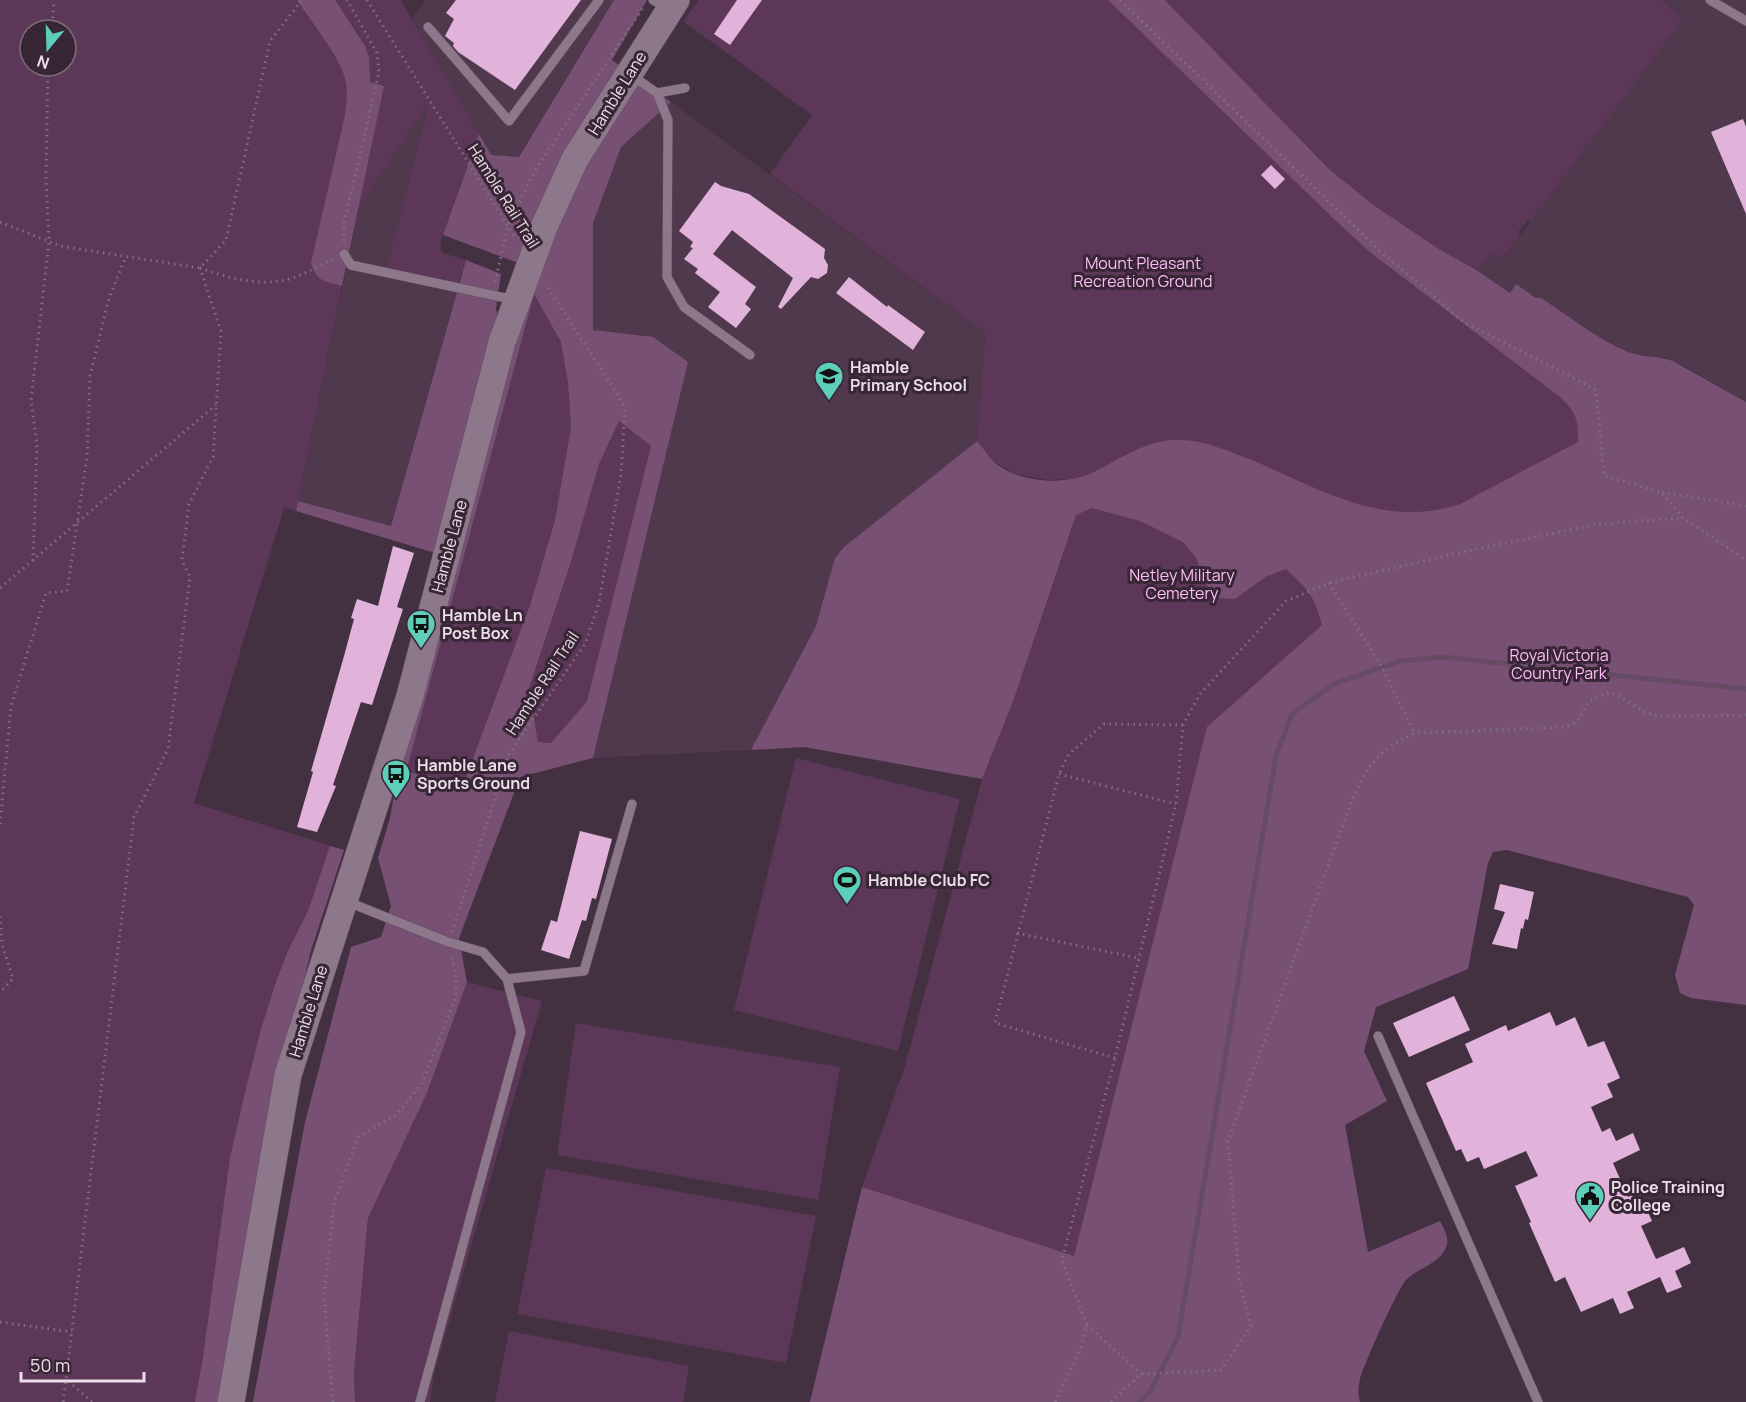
<svg xmlns="http://www.w3.org/2000/svg" width="1746" height="1402" font-family="Manrope,sans-serif">
<style>
.built{fill:#50384d}
.green{fill:#5c3758;fill-rule:evenodd}
.forest{fill:#785074;fill-rule:evenodd}
.lines{fill:none;stroke-linecap:round;stroke-linejoin:round}
.stream{stroke:#674b65;stroke-width:5}
.building{fill:#e1b3db}
.service-casing{stroke:#5f4f5d;stroke-width:10}
.secondary-casing{stroke:#5f4f5d;stroke-width:28}
.path{stroke:#80707e;stroke-width:3;stroke-dasharray:1.5 4.5;stroke-linecap:butt}
.service{stroke:#8d778a;stroke-width:9}
.secondary{stroke:#8d778a;stroke-width:27}
.labels{text-anchor:middle;dominant-baseline:central;stroke-width:6;stroke-linejoin:round;paint-order:stroke}
.street-label{font-size:16px;fill:#eadee8;stroke:#382636}
.park-label{font-size:16px;fill:#febdf7;stroke:#382636}
.poi-label{font-size:16px;font-weight:bold;fill:#eadee8;stroke:#382636;text-anchor:start}
</style>
<rect width="100%" height="100%" fill="#433041"/>
<g class="built">
<path d="M426,0h188l-95,157 -29,-2 -78,-137z"/>
<path d="M1662,0h84v402l-62,-36 -21,-9 -33,1 -114,-74 -6,9 -48,-31 29,-10 15,2 177,-235z"/>
<path d="M384,86l46,15 -42,166 70,20 -67,239 -93,-25z"/>
<path d="M671,102l314,231 -8,108 -133,106 -19,49 -9,30 -65,124 -158,8 95,-396 -95,-32v-107l28,-76z"/>
</g>
<g class="green">
<path d="M0,0h401l78,134 -38,107 -1,8 3,4 23,7 -9,28 -70,-21 42,-164 -115,170 4,5 24,8 -46,225 -12,-3 -90,295 150,47 -33,100 -35,153 -56,299h-220zM30,30h36v36h-36z"/>
<path d="M699,0h409l230,223 33,30 190,145 12,12 5,14 119,456 -219,-40 -10,129 -92,38 -31,118 27,153 -562,124 52,-215 43,-121 77,-287 32,-80 62,-184 17,-42 -19,6 -27,1 -32,-6 -23,-14 -15,-19 8,-108 -215,-159 42,-59 -129,-94z"/>
<path d="M1165,0h497l21,19 -152,202 -3,-1 -10,12 2,4 -14,18 -2,-1 -5,6 -8,-6 -15,17 -37,-21 -67,-45 -43,-35z"/>
<path d="M534,293l27,49 7,41 3,44 -16,93 -25,85 -66,177 -59,-10z"/>
<path d="M619,421l32,25 -64,255 -36,42 -13,-1 -9,-54 42,-126 28,-98z"/>
<path d="M796,758l164,41 -62,252 -164,-41z"/>
<path d="M467,982l75,19 -108,373 -4,28h-75l-1,-31 14,-153 59,-125z"/>
<path d="M576,1023l264,44 -22,133 -261,-45z"/>
<path d="M546,1168l270,48 -30,147 -269,-49z"/>
<path d="M509,1331l180,35 -6,36h-188z"/>
</g>
<g class="forest">
<path d="M297,0h38l30,46 4,12 1,24 14,4 -42,200c-17,-5 -26,-4 -31,-23l34,-148c1,-12 3,-22 1,-33 -4,-23 -36,-62 -49,-82z"/>
<path d="M614,0h33l-35,60 59,42 -50,45 -28,76v107l60,7 35,25 -95,396 -73,19 -61,161 8,44 -40,111 -59,125 -14,153 1,31h-102l52,-280 46,-175 30,-10 10,-31 -13,-48 12,-40 45,-265 -139,-42 2,-10 93,25 75,-266 35,14 -5,35 2,7 31,-49 -86,-32 36,-101 12,21 28,2zM534,294l27,48 7,41 3,44 -16,93 -25,85 -66,177 -58,-10zM619,421l32,25 -64,255 -36,42 -13,-1 -9,-54 42,-126 28,-98z"/>
<path d="M1108,0h57l164,169 43,35 67,45 37,21 34,23 6,-9 20,14h5c28,18 56,41 87,54 14,6 30,3 45,9l73,41v603l-55,-7 -11,-5 -5,-18 19,-70 -6,-8 -181,-47 -14,2 -5,11 -20,106 -92,38 -12,44 23,50 -42,24 23,127 72,-31c4,8 10,18 6,26 -6,17 -28,21 -39,32 -9,8 -43,86 -47,100 -2,9 -2,15 0,23h-550l52,-215 212,69 133,-529 115,-102c-8,-30 -13,-35 -36,-56l-19,7 -32,23 -17,-1 -9,-8 -13,-32 -13,-16 -43,-21 -48,-13 -16,7 -62,184 -32,80 -178,-32 -53,3 65,-124 19,-68 9,-11 133,-106c5,5 9,12 14,18 25,25 73,27 103,13 30,-15 55,-34 89,-32 23,1 45,11 66,19 52,21 106,54 164,53 15,0 30,-3 45,-7l120,-63c0,-22 -1,-29 -17,-44l-190,-145 -33,-30z"/>
<path d="M330,846l14,4 -33,100 -35,153 -56,299h-25l8,-45 27,-199 16,-70 15,-59 16,-50 11,-28 20,-40z"/>
</g>
<g class="lines">
<path class="stream" d="M1140,1402l10,-10 28,-55 98,-581 16,-42 42,-30 66,-23 42,-4 304,32"/>
</g>
<g class="building">
<path d="M456,0h125l-66,90 -57,-38 -5,-6 1,-3 -9,-7 9,-17 -8,-6z"/>
<path d="M737,0h25l-32,45 -16,-11z"/>
<path d="M1743,119l3,8v87l-35,-82z"/>
<path d="M1271,165l14,14 -10,10 -14,-14z"/>
<path d="M715,182l6,4 28,8 76,55 -1,9 4,7 -1,8 -9,6 -7,-2 -30,32 -3,-2 15,-29 -61,-48 -19,24 43,33 -11,17 6,5 -15,19 -28,-21 12,-15 -25,-19 3,-4 -14,-10 9,-11 -3,-1 3,-5 -14,-11z"/>
<path d="M849,277l38,30 1,-2 37,27 -12,18 -77,-57z"/>
<path d="M393,546l21,7 -17,54 6,2 -31,96 -11,-3 -28,83 3,1 -19,46 -20,-5 16,-55 -2,-1 33,-115 10,-37 -3,-1 6,-19 21,7z"/>
<path d="M580,831l32,8 -16,60 -4,-1 -6,23 -4,-1 -13,39 -28,-9 10,-30 6,2z"/>
<path d="M1500,884l34,8 -6,28 -3,-1 -2,10 -2,-1 -4,21 -25,-5 13,-32 -11,-3z"/>
<path d="M1454,996l16,34 -61,27 -16,-34z"/>
<path d="M1550,1012l6,14 19,-9 13,30 16,-6 16,37 -13,6 6,13 -22,10 11,25 8,-4 6,13 17,-8 7,17 -27,13 15,34 11,-5 13,29 -11,5 15,33 28,-12 7,16 -16,8 7,16 -15,6 -7,-16 -33,15 7,16 -14,6 -7,-16 -32,14 -16,-35 -10,5 -26,-59 2,-1 -16,-36 23,-10 -12,-25 -42,18 -5,-12 -12,5 -6,-13 -5,2 -30,-68 47,-21 -8,-18 41,-19 2,6z"/>
</g>
<g class="lines">
<g class="service-casing">
<g id="service">
<path d="M653,0l15,9"/>
<path d="M1710,0l36,21"/>
<path d="M428,27l81,94 90,-121"/>
<path d="M631,75l26,18 11,27 -1,157 17,30 66,48"/>
<path d="M657,93l28,-5"/>
<path d="M344,254l7,11 164,35"/>
<path d="M348,902l100,40 35,10 24,27 14,53 -101,370"/>
<path d="M507,979l77,-8 48,-167"/>
<path d="M1378,1036l160,366"/>
</g>
</g>
<g class="secondary-casing">
<path id="secondary" d="M231,1402l57,-327 122,-379 92,-354 42,-115 31,-68 101,-159"/>
</g>
<g class="path">
<path d="M367,0l149,239"/>
<path d="M1120,0l260,251 85,72 131,67 8,86 57,16 22,26 63,42"/>
<path d="M52,30l2,-30"/>
<path d="M0,222l60,24 140,22 26,-28 44,-199 32,-41"/>
<path d="M344,241v-18l35,-151 -2,-19 -30,-53"/>
<path d="M200,268c32,11 66,21 98,8 12,-5 23,-11 35,-17"/>
<path d="M495,282l13,-56 26,-54 110,-166"/>
<path d="M1662,492l84,14"/>
<path d="M33,561l4,-116 -6,-45 18,-158 -3,-63 2,-113"/>
<path d="M1329,583l53,84 32,65"/>
<path d="M0,588l216,-183"/>
<path d="M1059,774l117,30"/>
<path d="M0,824l11,-118 35,-113 21,-2 20,-134 3,-81 19,-78 17,-42"/>
<path d="M0,916l2,28 11,35 -13,13"/>
<path d="M452,932l57,-178 76,-110 14,-41 22,-129 4,-65 -5,-11 -74,-113"/>
<path d="M1017,933l121,25"/>
<path d="M1115,1058l-120,-35 64,-249 10,-20 35,-30 79,1"/>
<path d="M0,1322l72,10"/>
<path d="M1087,1325l54,49"/>
<path d="M63,1402l3,-23"/>
<path d="M92,1402l-26,-23 68,-562 34,-68 22,-172 -8,-17 7,-56 24,-47 8,-126 -21,-63"/>
<path d="M333,1402l-9,-105 10,-94 24,-66 39,-23 25,-31 34,-86v-23l-5,-18"/>
<path d="M1055,1402l25,-52 7,-25 -25,-65 53,-202 61,-254 7,-79 17,-31 86,-93 43,-18 138,-32 131,-27 85,-6"/>
<path d="M1111,1402l30,-28 80,-4 30,-44 -12,-46 -11,-139 121,-333c16,-40 26,-56 66,-75l150,-6 12,-5 12,-21 17,-8 10,1 30,19 15,3 85,-1"/>
</g>
<use href="#service" class="service"/>
<use href="#secondary" class="secondary"/>
</g>
<defs>
<g id="school-pin" transform="scale(1.5)"><path d="M0 17L-7.5 6A9.5 9.5 0 1 1 7.5 6Z" fill="#5cceba" stroke="#382636"/><path d="M0-5L7-2L0 1L-7-2ZM-4 1L0 2.5L4 1V4Q0 6-4 4Z" fill="#111"/></g>
<g id="bus-pin" transform="scale(1.5)"><path d="M0 17L-7.5 6A9.5 9.5 0 1 1 7.5 6Z" fill="#5cceba" stroke="#382636"/><path d="M-5-6H5V4H4V6H2V4H-2V6H-4V4H-5ZM-3.5-4V0h7V-4ZM-3.5 1.2v1.5H-2V1.2ZM2 1.2v1.5H3.5V1.2Z" fill="#111"/></g>
<g id="stadium-pin" transform="scale(1.5)"><path d="M0 17L-7.5 6A9.5 9.5 0 1 1 7.5 6Z" fill="#5cceba" stroke="#382636"/><path d="M0-5a6.5 5 0 1 0 0 10a6.5 5 0 1 0 0-10ZM-3.5-1.8h7v3.6h-7Z" fill="#111"/></g>
<g id="civic-pin" transform="scale(1.5)"><path d="M0 17L-7.5 6A9.5 9.5 0 1 1 7.5 6Z" fill="#5cceba" stroke="#382636"/><path d="M-.6-6.5H3V-4.5H.6V-3L4-1V1h2V6H-6V1h2V-1L-.6-3ZM-1.2 2.5V6h2.4V2.5Z" fill="#111"/></g>
</defs>
<g fill-rule="evenodd">
<use href="#school-pin" x="829" y="376"/>
<use href="#bus-pin" x="421" y="624"/>
<use href="#bus-pin" x="396" y="774"/>
<use href="#stadium-pin" x="847" y="880"/>
<use href="#civic-pin" x="1590" y="1196"/>
</g>
<g class="labels">
<g class="street-label">
<text transform="translate(617 93) rotate(-58)">Hamble Lane</text>
<text transform="translate(504 196) rotate(58)">Hamble Rail Trail</text>
<text transform="translate(449 546) rotate(-75)">Hamble Lane</text>
<text transform="translate(542 683) rotate(-57)">Hamble Rail Trail</text>
<text transform="translate(308 1011) rotate(-73)">Hamble Lane</text>
</g>
<g class="park-label">
<text x="1143" y="263">Mount Pleasant<tspan x="1143" dy="18">Recreation Ground</tspan></text>
<text x="1182" y="575">Netley Military<tspan x="1182" dy="18">Cemetery</tspan></text>
<text x="1559" y="655">Royal Victoria<tspan x="1559" dy="18">Country Park</tspan></text>
</g>
<g class="poi-label">
<text x="850" y="367">Hamble<tspan x="850" dy="18">Primary School</tspan></text>
<text x="442" y="615">Hamble Ln<tspan x="442" dy="18">Post Box</tspan></text>
<text x="417" y="765">Hamble Lane<tspan x="417" dy="18">Sports Ground</tspan></text>
<text x="868" y="880">Hamble Club FC</text>
<text x="1611" y="1187">Police Training<tspan x="1611" dy="18">College</tspan></text>
</g>
</g>
<g transform="translate(48 48) rotate(199)"><circle r="28" fill="#382636" stroke="#7f707d" stroke-width="1.5"/>
<path d="M0-4.5L10 22L0 15L-10 22Z" fill="#5cceba"/>
<text y="-9" font-size="16" font-weight="bold" text-anchor="middle" fill="#eadee8">N</text>
</g>
<path d="M21 1372v9h123v-9" fill="none" stroke="#eadee8" stroke-width="3"/>
<text x="30" y="1372" font-size="18" fill="#eadee8" stroke="#382636" stroke-width="4.5" paint-order="stroke">50 m</text>
</svg>
